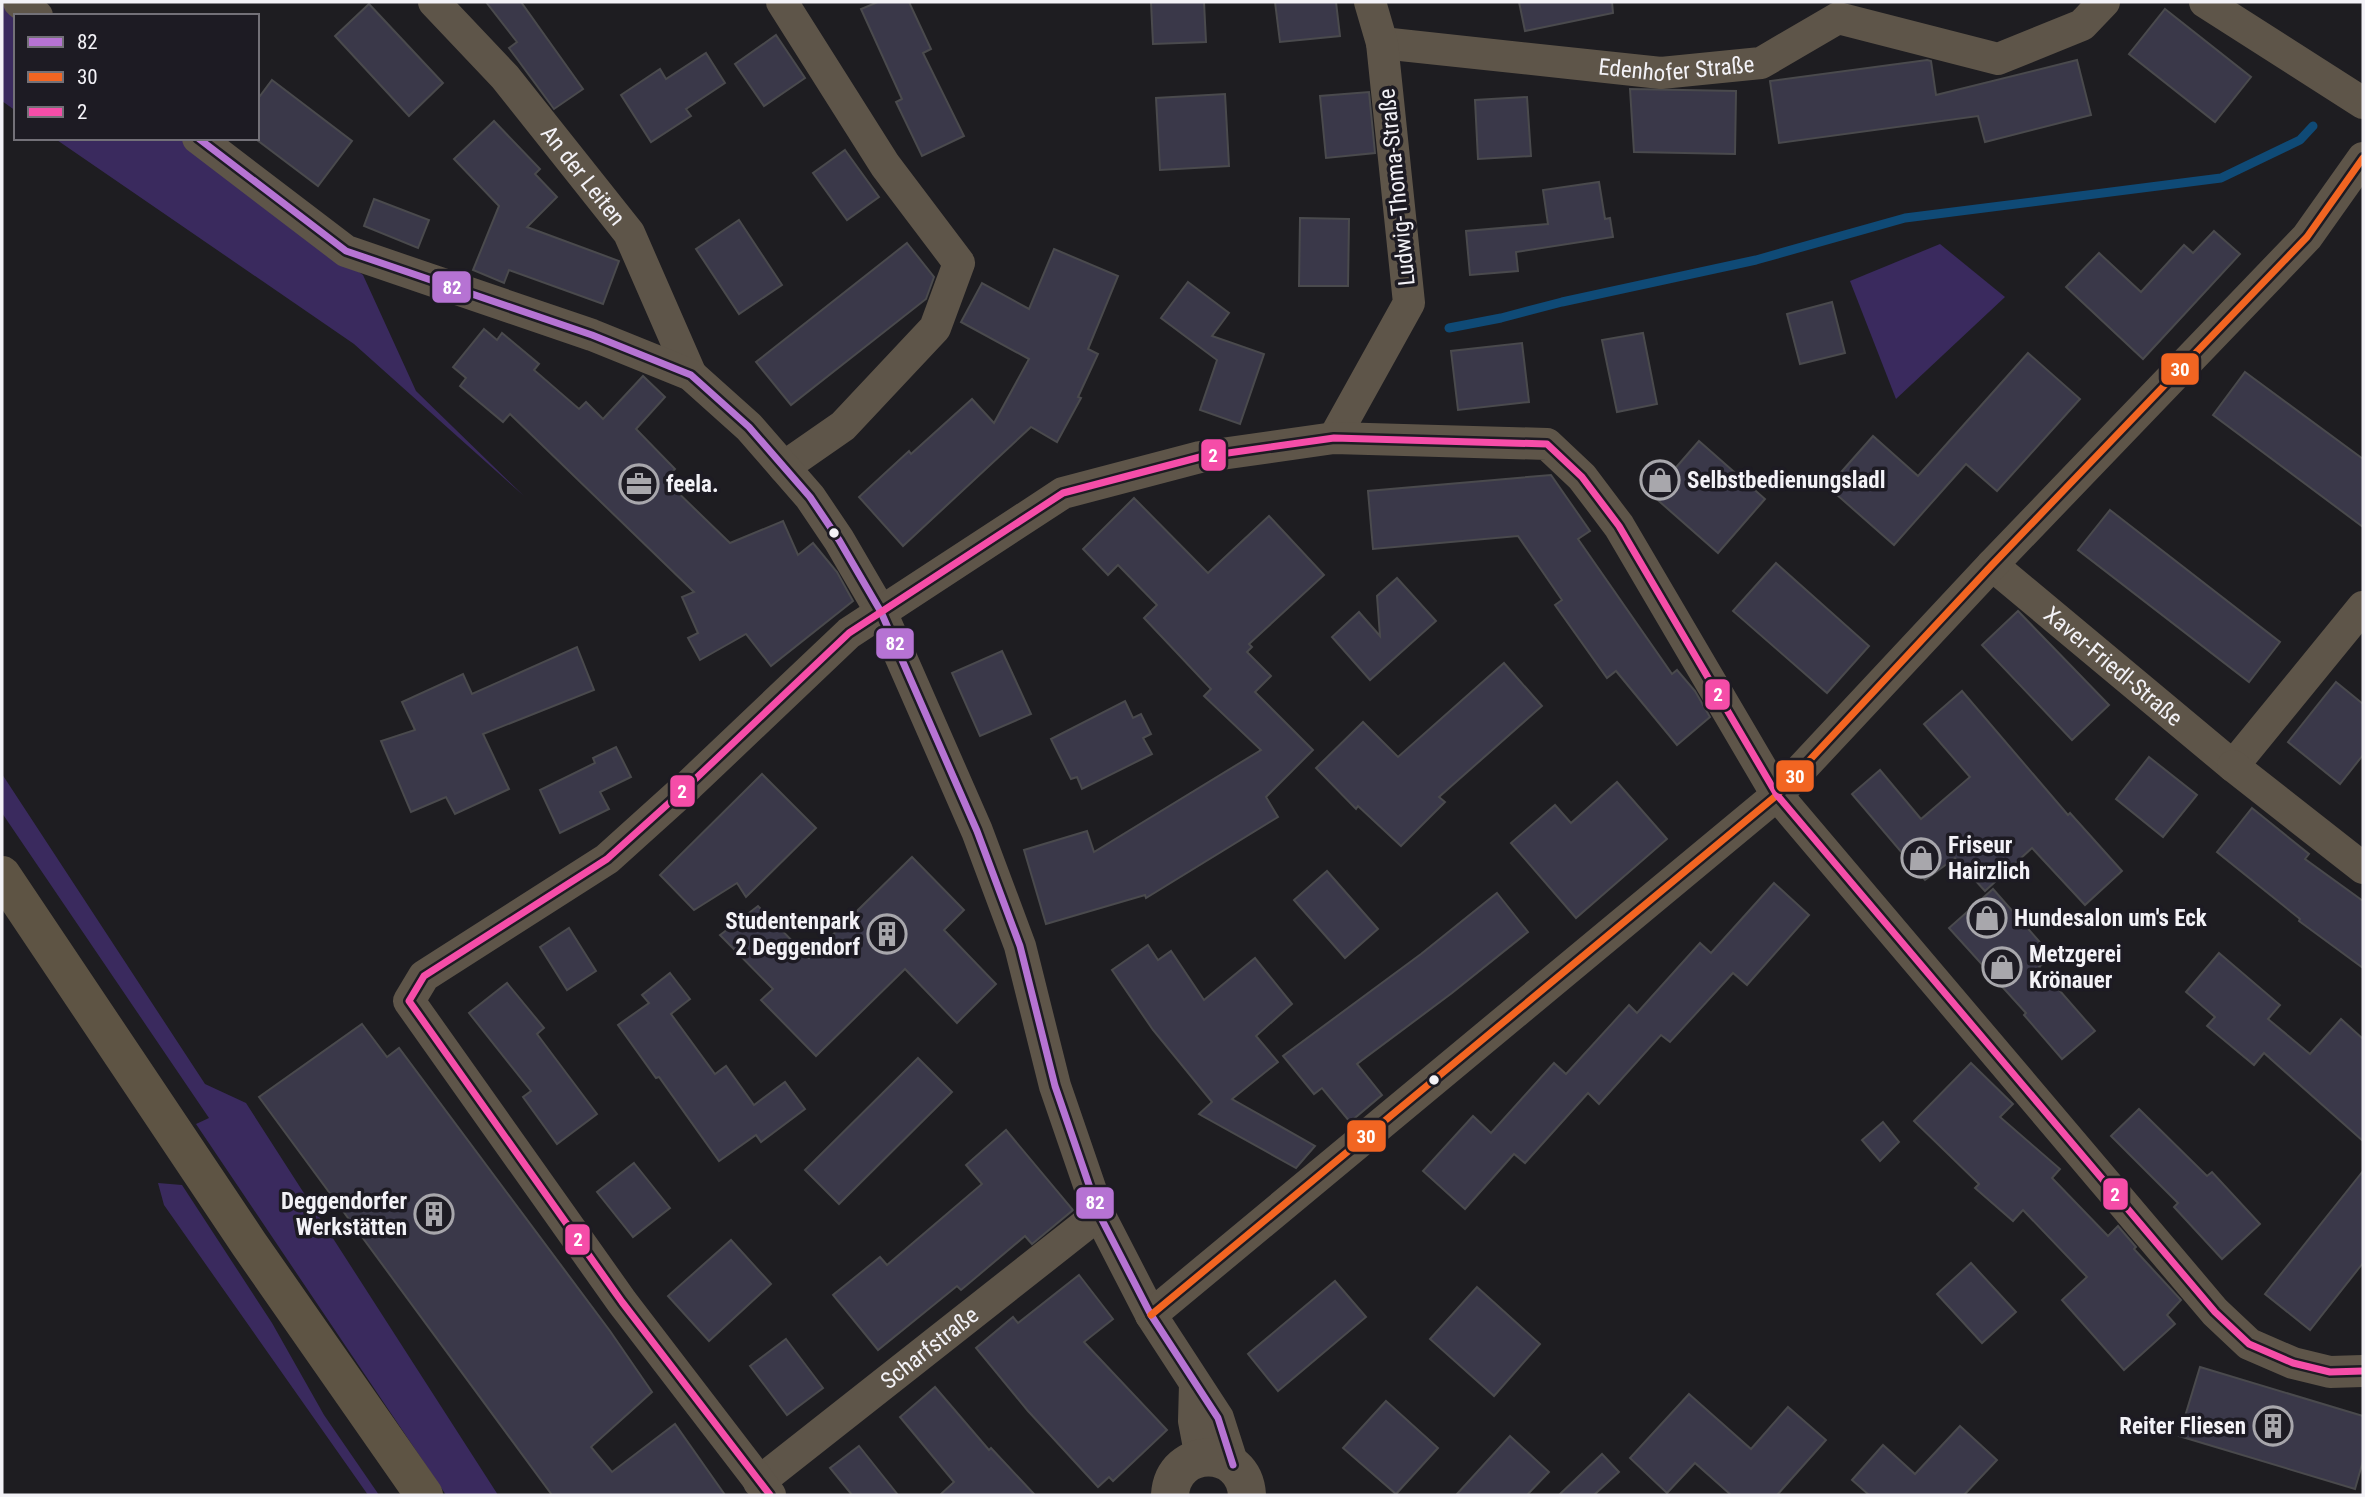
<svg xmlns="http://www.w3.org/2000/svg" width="2365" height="1497" font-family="'Roboto Condensed',sans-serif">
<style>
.green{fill:#3a2a5e}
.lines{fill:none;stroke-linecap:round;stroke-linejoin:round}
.stream{stroke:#0f4a76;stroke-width:9}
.building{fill:#3a3849;stroke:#4a4a4d;stroke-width:2}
.minor{stroke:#5e5549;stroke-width:32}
.tertiary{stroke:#5e5549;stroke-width:38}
.secondary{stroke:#5e5444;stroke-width:38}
.bus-1-casing{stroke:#1d1b23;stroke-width:12}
.bus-2-casing{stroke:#1d1b23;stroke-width:12}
.bus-3-casing{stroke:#1d1b23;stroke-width:12}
.bus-1{stroke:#b673d3;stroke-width:7}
.bus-2{stroke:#f26522;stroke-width:7}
.bus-3{stroke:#f54da8;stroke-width:7}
.bus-dot{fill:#f3f2f7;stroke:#1d1b23;stroke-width:2.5}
.labels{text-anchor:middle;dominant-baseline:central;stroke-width:7;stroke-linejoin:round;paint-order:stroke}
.street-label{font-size:23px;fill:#f3f2f7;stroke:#1d1b23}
.poi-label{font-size:23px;font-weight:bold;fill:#f3f2f7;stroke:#1d1b23;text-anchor:start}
.line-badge{stroke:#1d1b23;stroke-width:2.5}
.badge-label{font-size:19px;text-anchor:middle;font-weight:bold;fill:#fff}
</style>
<rect width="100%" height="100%" fill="#1e1d21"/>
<g class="green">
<path d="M2,4l16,12h-2v95l-14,-10z"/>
<path d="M54,138h127l182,137 53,116 108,105 -170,-152z"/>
<path d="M1940,244l65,53 -109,102 -46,-118z"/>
<path d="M2,774l203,310 41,19 252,392h-52l-250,-371 13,-6 -207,-305z"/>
<path d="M158,1183l24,2 90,138 52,92 55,80h-11l-204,-290z"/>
</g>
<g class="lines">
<path class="stream" d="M1449,328l52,-10 61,-16 194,-42 149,-42 316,-40 79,-38 13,-14"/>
</g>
<g class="building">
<path d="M486,2h35l62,87 -29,20 -45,-61 8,-6z"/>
<path d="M878,2h31l22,47 -8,4 41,83 -42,20 -26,-54 6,-3 -41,-90z"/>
<path d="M1151,2h53l2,40 -53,2z"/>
<path d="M1275,2h61l4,34 -60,6z"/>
<path d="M1519,2h93l1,11 -88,18z"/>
<path d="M369,4l74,79 -34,33 -74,-80z"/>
<path d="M2165,9l86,68 -36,45 -86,-68z"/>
<path d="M776,35l29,43 -41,28 -29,-42z"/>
<path d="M706,53l19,30 -39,26 5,7 -40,26 -30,-47 39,-26 6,10z"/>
<path d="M1927,60l4,1 5,34 141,-35 14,55 -106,27 -7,-26 -199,27 -9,-62z"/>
<path d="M272,80l80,61 -34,45 -61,-46v-40z"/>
<path d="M1630,89l106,2 -1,63 -101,-2z"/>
<path d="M1369,92l6,61 -49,5 -6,-62z"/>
<path d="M1225,94l4,72 -69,4 -4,-72z"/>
<path d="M1527,97l4,59 -53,3 -3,-59z"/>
<path d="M494,121l46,48 -5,5 22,23 -30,30 92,34 -16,43 -94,-34 -5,13 -31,-13 26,-64 -45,-47z"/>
<path d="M845,150l34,47 -32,23 -34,-47z"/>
<path d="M1599,182l6,37 5,-1 3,19 -97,15 2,19 -48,4 -4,-44 82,-7 -5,-34z"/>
<path d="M374,199l55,21 -11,28 -54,-22z"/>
<path d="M1300,218l49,1 -1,67h-49z"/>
<path d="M739,220l43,65 -43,29 -43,-65z"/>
<path d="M2214,231l26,23 -97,105 -77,-72 33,-34 42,39 43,-47 9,8z"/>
<path d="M907,243l27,34 -8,22 -135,106 -35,-43z"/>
<path d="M1054,249l64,27 -30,73 10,5 -20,43 3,1 -24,44 -26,-15 -128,119 -44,-49 50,-46 2,3 61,-55 22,24 35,-64 -68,-37 21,-39 47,26z"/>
<path d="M1188,282l41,31 -17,23 52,18 -24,70 -40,-14 17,-50 -56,-42z"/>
<path d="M1832,302l13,51 -45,11 -13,-50z"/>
<path d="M484,329l13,11 5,-7 37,31 -5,6 45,39 7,-7 17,17 40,-43 22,21 -29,32 39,40 -10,11 65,63 53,-22 15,34 15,-12 24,29 16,29 -82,65 -25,-32 -46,26 -12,-22 10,-5 -16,-36 12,-5 -184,-178 -7,8 -43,-36 6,-8 -13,-11z"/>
<path d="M1643,333l14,71 -40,8 -15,-72z"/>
<path d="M1522,343l7,59 -71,8 -7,-59z"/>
<path d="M2028,353l52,46 -83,92 -31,-27 -72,81 -66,-58 45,-51 45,40z"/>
<path d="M2245,372l118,87v68l-150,-112z"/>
<path d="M1699,441l66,58 -47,54 -66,-58z"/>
<path d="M1551,475l39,56 -12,8 94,135 5,-4 18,21 15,26 -33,28 -61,-74 -9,7 -52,-73 7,-5 -44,-64 -145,13 -5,-58z"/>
<path d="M1134,498l74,75 61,-57 55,59 -75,69 3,3 -5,5 24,24 -16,16 58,58 -47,47 12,20 -132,81 -1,-3 -99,29 -22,-74 63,-19 7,21 167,-102 -57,-54 7,-7 -67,-71 13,-13 -39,-40 -10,10 -25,-26z"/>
<path d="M2110,510l170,132 -31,40 -171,-132z"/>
<path d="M1776,563l93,83 -42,47 -94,-82z"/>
<path d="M1397,578l39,43 -66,59 -38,-43 27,-25 21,24 -3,-40z"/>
<path d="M2018,611l91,94 -37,35 -90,-95z"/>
<path d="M577,647l17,43 -111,44 26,55 -54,25 -9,-17 -35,15 -30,-71 34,-11 -13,-28 61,-28 9,20z"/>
<path d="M1002,651l29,63 -51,22 -28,-63z"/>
<path d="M1504,663l38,43 -103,91 6,5 -44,44 -43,-40 -2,3 -40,-41 47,-46 35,35z"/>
<path d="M2336,682l27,22v51l-23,29 -52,-42z"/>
<path d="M1962,691l106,124 2,-2 52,58 -37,34 -53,-57 -47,43 -30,-33 -30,22 -73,-86 28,-24 41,49 49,-42 -46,-53z"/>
<path d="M1125,701l8,17 8,-4 10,20 -8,4 9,16 -70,35 -5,-12 -6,2 -20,-40z"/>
<path d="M616,747l15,30 -31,15 9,17 -49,24 -20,-43 55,-27 -2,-5z"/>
<path d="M2149,757l48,38 -34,42 -47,-38z"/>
<path d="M762,774l54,54 -70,69 -9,-14 -43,27 -34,-35z"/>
<path d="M1617,782l50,57 -91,79 -65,-75 44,-38 16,18z"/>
<path d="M2252,808l57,46 -4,5 58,42v67l-64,-47 1,-2 -83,-67z"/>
<path d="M912,857l52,53 -20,20 52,54 -39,39 -52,-54 -89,87 -55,-56 12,-11 -53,-54 38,-29 51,52z"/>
<path d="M1327,871l51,58 -33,29 -51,-58z"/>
<path d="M1774,883l35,32 -62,70 -14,-12 -63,69 -9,-7 -62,69 -11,-11 -63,70 -11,-9 -49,55 -42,-38 50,-55 18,17 63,-70 12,11 63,-69 8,8 63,-70 11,10z"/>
<path d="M1993,889l59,67 -13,11 56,64 -33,28 -38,-44 2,-2 -77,-85z"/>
<path d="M1497,893l31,39 -76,61 -95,71 25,31 -32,27 -28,-34 -8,6 -31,-38 138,-102z"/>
<path d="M569,928l27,43 -29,19 -27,-43z"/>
<path d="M1148,945l10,15 13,-9 33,49 51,-42 37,46 -36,32 22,26 -46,37 83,47 -19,22 -97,-54 13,-12 -59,-72 -41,-60z"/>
<path d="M2219,953l61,52 -12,14 42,35 31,-35 22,20v102l-99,-88 -10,12 -47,-39 8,-9 -29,-25z"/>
<path d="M670,973l20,26 -19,15 44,60 11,-8 28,39 31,-23 20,27 -44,33 -5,-7 -37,26 -60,-84 -3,1 -38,-53 31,-22 -7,-8z"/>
<path d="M507,983l37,45 -7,6 60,80 -40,30 -34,-47 8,-6 -62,-78z"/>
<path d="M362,1024l25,33 12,-9 211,283 42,61 -61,55 21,25 63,-48 50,71h-173l-293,-398z"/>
<path d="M918,1058l34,34 -113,112 -34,-34z"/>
<path d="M1971,1063l42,41 -13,13 60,52 -8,9 56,58 10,-10 18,21 -2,2 47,51 -14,15 8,9 -51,46 -62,-70 25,-23 -64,-67 -10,11 -38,-33 4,-4 -65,-63z"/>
<path d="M2139,1109l68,67 5,-4 48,52 -38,35 -48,-52 4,-4 -67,-67z"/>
<path d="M1883,1122l16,20 -19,19 -18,-21z"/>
<path d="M1006,1130l67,80 -41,34 -7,-8 -64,54 -4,-4 -79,64 -45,-55 47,-38 7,8 95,-81 -16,-19z"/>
<path d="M634,1163l36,45 -37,29 -36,-45z"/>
<path d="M2363,1171v92l-53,67 -45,-36z"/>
<path d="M731,1240l40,44 -62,57 -41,-45z"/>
<path d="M1971,1263l45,49 -34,31 -45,-49z"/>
<path d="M1079,1275l34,44 -29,23 83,88 -54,51 -4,-4 -11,10 -70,-76 -52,-63 37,-31 5,6z"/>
<path d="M1335,1281l31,36 -88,74 -30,-37z"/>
<path d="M1477,1287l63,57 -46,52 -64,-57z"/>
<path d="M786,1339l37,49 -36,27 -37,-49z"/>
<path d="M2200,1367l163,49v45l-8,28 -176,-53z"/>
<path d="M935,1387l54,63 2,-2 44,47h-95l14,-13 -54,-65z"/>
<path d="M1689,1394l62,55 37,-42 38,33 -49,55h-46l-36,-32 -28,30 -37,-35z"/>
<path d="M1386,1401l52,47 -42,46 -53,-46z"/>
<path d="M1960,1426l37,34 -33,35h-95l-17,-15 31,-35 32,29z"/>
<path d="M1510,1436l39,36 -22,23h-71z"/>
<path d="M859,1446l39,49h-46l-22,-27z"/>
<path d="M1602,1454l17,18 -25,23h-35z"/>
</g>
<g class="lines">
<g class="minor">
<path d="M19,2l18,14"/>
<path id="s1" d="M434,2l71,75 124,156 62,142"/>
<path d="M782,2l103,163 74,98 -24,65 -92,98 -59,41"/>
<path d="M2205,2l158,101"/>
<path id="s2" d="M1382,43l279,30 100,-10 77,-45 160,41 84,-34 22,-23"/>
<path d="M198,138l148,113 246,84 99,40 58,52 61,70 29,43 42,72 96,219 43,115 35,140 44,128 52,101 67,103 15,47"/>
<path d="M1334,438l75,-135 -27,-260 -12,-41"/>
<path id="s3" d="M1992,565l241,201 130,-159"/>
<path d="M2233,766l130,102"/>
<path d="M1151,1315l626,-520 215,-230 315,-328 56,-79"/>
<path d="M1195,1384l-1,37 7,37"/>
<path id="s4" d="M759,1482l340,-268"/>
<path d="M770,1495l-148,-193 -213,-301 15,-25 183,-117 82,-74 160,-152 214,-140 137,-36 134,-19 213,6 35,33 37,49 158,269 438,517 34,32 44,19 37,9 33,-1"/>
</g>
<path class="tertiary" d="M1170,1495c3,-50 74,-50 77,0"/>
<path class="secondary" d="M2,875l247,369 175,251"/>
<g class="bus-1-casing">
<path id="bus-1" d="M198,138l148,113 246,84 99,40 58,52 61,70 29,43 42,72 96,219 43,115 35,140 44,128 52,101 67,103 15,47"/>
</g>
<g class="bus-2-casing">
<path id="bus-2" d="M1151,1315l626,-520 215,-230 315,-328 56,-79"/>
</g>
<g class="bus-3-casing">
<path id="bus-3" d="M770,1495l-148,-193 -213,-301 15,-25 183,-117 82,-74 160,-152 214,-140 137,-36 134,-19 213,6 35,33 37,49 158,269 438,517 34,32 44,19 37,9 33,-1"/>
</g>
<use href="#bus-1" class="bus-1"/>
<use href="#bus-2" class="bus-2"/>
<use href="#bus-3" class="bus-3"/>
</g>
<defs>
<g id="shop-ring" transform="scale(2.0125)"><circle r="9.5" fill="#1d1b23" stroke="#a8a7ac" stroke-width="1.5"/><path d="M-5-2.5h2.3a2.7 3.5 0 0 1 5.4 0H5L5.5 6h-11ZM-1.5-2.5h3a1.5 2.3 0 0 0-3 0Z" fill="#a8a7ac"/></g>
<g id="office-ring" transform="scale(2.0125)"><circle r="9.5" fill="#1d1b23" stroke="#a8a7ac" stroke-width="1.5"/><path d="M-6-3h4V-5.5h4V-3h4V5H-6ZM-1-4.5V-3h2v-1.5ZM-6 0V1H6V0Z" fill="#a8a7ac"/></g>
<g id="building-ring" transform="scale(2.0125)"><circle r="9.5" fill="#1d1b23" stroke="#a8a7ac" stroke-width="1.5"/><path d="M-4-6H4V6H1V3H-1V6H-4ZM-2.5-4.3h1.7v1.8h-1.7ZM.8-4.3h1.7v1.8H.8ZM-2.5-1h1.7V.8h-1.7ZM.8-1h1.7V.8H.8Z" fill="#a8a7ac"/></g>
</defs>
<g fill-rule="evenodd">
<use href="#shop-ring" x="1660" y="480"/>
<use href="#office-ring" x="639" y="484"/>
<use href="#shop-ring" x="1921" y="858"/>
<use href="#shop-ring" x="1987" y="918"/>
<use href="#building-ring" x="887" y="934"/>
<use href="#shop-ring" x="2002" y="967"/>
<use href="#building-ring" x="434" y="1214"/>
<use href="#building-ring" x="2273" y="1426"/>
</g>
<g class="bus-dot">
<circle cx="834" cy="533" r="6"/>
<circle cx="1434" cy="1080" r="6"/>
</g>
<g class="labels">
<g class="street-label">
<text stroke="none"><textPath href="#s2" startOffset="296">Edenhofer Straße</textPath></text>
<text stroke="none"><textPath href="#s1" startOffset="229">An der Leiten</textPath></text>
<text transform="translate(1397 187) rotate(-96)">Ludwig-Thoma-Straße</text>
<text stroke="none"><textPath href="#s3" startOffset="158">Xaver-Friedl-Straße</textPath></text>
<text stroke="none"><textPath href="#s4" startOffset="217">Scharfstraße</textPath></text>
</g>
<g class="poi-label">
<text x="1687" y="480">Selbstbedienungsladl</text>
<text x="666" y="484">feela.</text>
<text x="1948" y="845">Friseur<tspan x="1948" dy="26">Hairzlich</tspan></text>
<text x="2014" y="918">Hundesalon um's Eck</text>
<text x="860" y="921" text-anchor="end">Studentenpark<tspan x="860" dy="26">2 Deggendorf</tspan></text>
<text x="2029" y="954">Metzgerei<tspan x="2029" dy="26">Krönauer</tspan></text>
<text x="407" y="1201" text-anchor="end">Deggendorfer<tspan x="407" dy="26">Werkstätten</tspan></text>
<text x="2246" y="1426" text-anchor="end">Reiter Fliesen</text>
</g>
</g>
<g class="line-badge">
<rect x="431" y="270" width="41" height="34" rx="7" fill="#b673d3"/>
<rect x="2160" y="352" width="40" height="34" rx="7" fill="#f26522"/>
<rect x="1200" y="438" width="27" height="34" rx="7" fill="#f54da8"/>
<rect x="875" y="627" width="40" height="33" rx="7" fill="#b673d3"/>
<rect x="1704" y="678" width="27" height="33" rx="7" fill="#f54da8"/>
<rect x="1775" y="759" width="40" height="34" rx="7" fill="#f26522"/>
<rect x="669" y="774" width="27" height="34" rx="7" fill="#f54da8"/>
<rect x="1346" y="1119" width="41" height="34" rx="7" fill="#f26522"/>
<rect x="2102" y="1177" width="27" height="34" rx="7" fill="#f54da8"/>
<rect x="1075" y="1186" width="40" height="34" rx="7" fill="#b673d3"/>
<rect x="564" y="1223" width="27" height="33" rx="7" fill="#f54da8"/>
</g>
<g class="badge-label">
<text x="452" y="294">82</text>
<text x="2180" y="376">30</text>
<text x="1213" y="462">2</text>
<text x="895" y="650">82</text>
<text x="1718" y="701">2</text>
<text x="1795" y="783">30</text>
<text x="682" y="798">2</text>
<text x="1366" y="1143">30</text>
<text x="2115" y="1201">2</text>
<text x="1095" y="1209">82</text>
<text x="578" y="1246">2</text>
</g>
<rect width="2365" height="1497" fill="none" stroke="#f3f2f7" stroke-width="7"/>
<rect x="14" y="14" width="245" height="126" fill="#1d1b23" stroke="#737178" stroke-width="2"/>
<rect x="28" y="37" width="35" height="10" fill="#b673d3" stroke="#737178" stroke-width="2"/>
<text x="77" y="49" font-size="21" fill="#f3f2f7">82</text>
<rect x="28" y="72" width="35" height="10" fill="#f26522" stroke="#737178" stroke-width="2"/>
<text x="77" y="84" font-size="21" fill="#f3f2f7">30</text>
<rect x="28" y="107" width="35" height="10" fill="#f54da8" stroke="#737178" stroke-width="2"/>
<text x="77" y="119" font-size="21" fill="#f3f2f7">2</text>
</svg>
